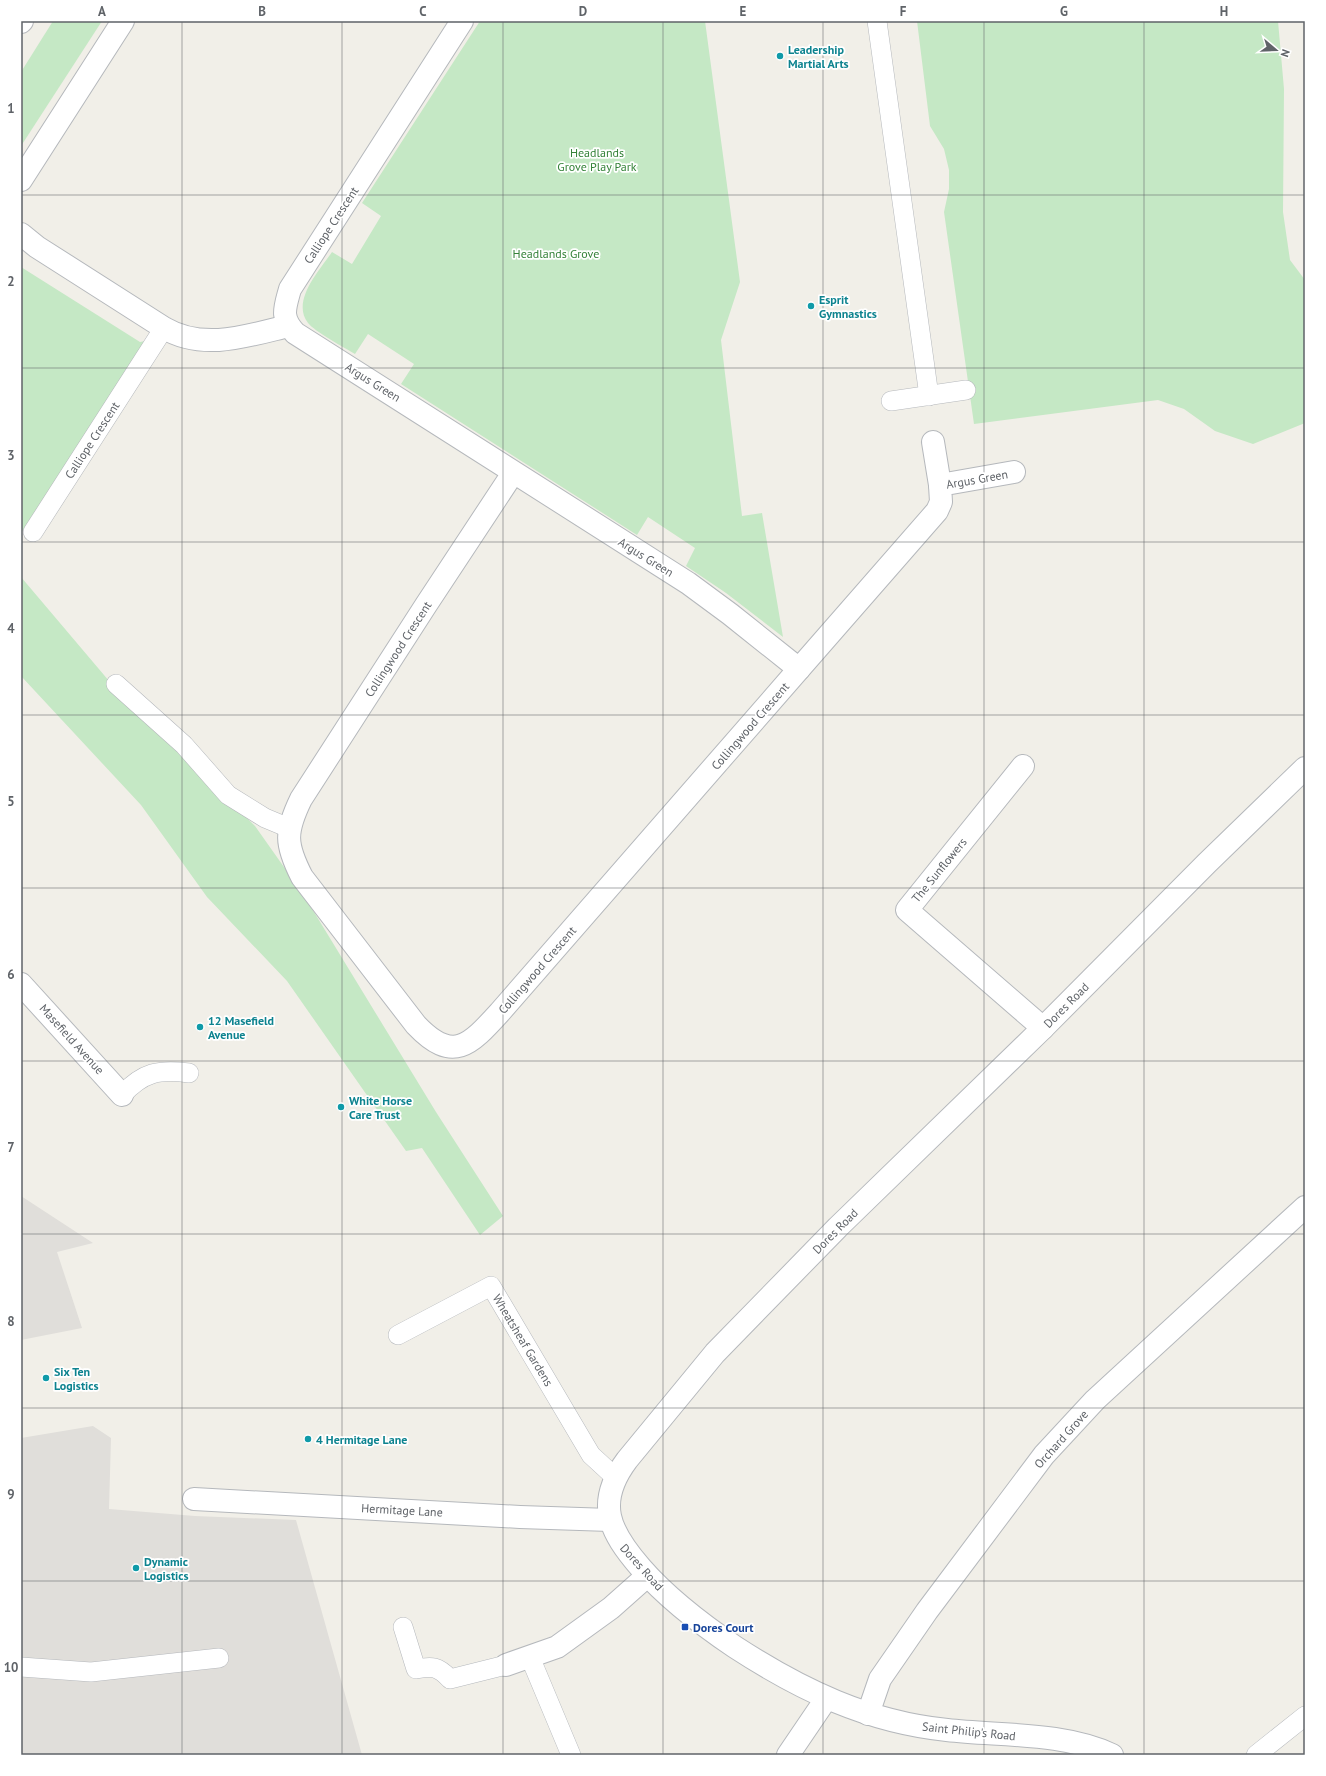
<svg xmlns="http://www.w3.org/2000/svg" width="1326" height="1776" font-family="'PT Sans',sans-serif">
<style>
.industrial{fill:#e0deda}
.green{fill:#c5e8c5}
.lines{fill:none;stroke-linecap:round;stroke-linejoin:round}
.lane-casing{stroke:#b5b8bc;stroke-width:20}
.street-casing{stroke:#b5b8bc;stroke-width:24}
.lane{stroke:#fff;stroke-width:19}
.street{stroke:#fff;stroke-width:22}
.grid{fill:none;stroke:#5f6368;stroke-width:1;stroke-opacity:0.55}
.culture-dot{fill:#0f9aa8;stroke:#fff;stroke-width:1.5}
.transit-dot{fill:#1a4fb4;stroke:#fff;stroke-width:1.5}
.labels{text-anchor:middle;dominant-baseline:central;stroke-width:3.5;stroke-linejoin:round;paint-order:stroke}
.culture-label{font-size:12px;font-weight:bold;fill:#0d838f;stroke:#fff;text-anchor:start}
.park-label{font-size:12px;fill:#348238;stroke:#fff}
.street-label{font-size:12px;fill:#5f6368;stroke:#fff}
.transit-label{font-size:12px;font-weight:bold;fill:#164399;stroke:#fff;text-anchor:start}
.neatline{fill:none;stroke:#5f6368;stroke-width:1.5}
.grid-label{font-size:13px;text-anchor:middle;font-weight:bold;fill:#5f6368}
</style>
<rect width="100%" height="100%" fill="#f1efe8"/>
<g class="industrial">
<path d="M21,1196l72,47 -36,9 25,76 -61,12z"/>
<path d="M93,1426l18,12 -2,71 86,7 101,4 66,235h-341v-317z"/>
</g>
<g class="green">
<path d="M53,21h49l-81,125v-74z"/>
<path d="M480,21h225l35,261 -19,58 21,176 20,-3 21,124 -57,-44 -40,-27 9,-18 -47,-31 -11,18 -236,-151 13,-20 -46,-30 -13,20c-10,-6 -41,-23 -47,-31 -17,-22 11,-52 24,-71l20,12 29,-48 -19,-13z"/>
<path d="M917,21h361l6,68 -1,123 7,48 15,20v143l-52,21 -38,-13 -31,-22 -26,-9 -184,24 -30,-212 5,-23v-19l-5,-21 -14,-23z"/>
<path d="M21,267l119,75 5,-1 -124,192z"/>
<path d="M21,577l94,111 140,138 48,68 133,218 67,104 -23,19 -58,-87 -16,3 -119,-170 -80,-84 -66,-92 -120,-129z"/>
</g>
<g class="lines">
<g class="lane-casing">
<g id="lane">
<path d="M877,21l52,375"/>
<path d="M891,401l75,-11"/>
<path d="M33,532l131,-204"/>
<path d="M116,684l68,61 44,50 37,23 24,10"/>
<path d="M122,1095c21,-23 37,-26 67,-22"/>
<path d="M398,1335l93,-49 100,169 25,23"/>
<path d="M403,1627l13,42c16,-3 22,-3 34,10l56,-14"/>
<path d="M530,1657l41,98"/>
<path d="M21,1667l70,5 128,-14"/>
<path d="M1256,1755l49,-39"/>
</g>
</g>
<g class="street-casing">
<g id="street">
<path d="M462,21l-172,268c-5,19 -10,28 5,44l393,250 42,31 69,55 138,-158 4,-9 -1,-17 74,-13"/>
<path d="M21,22l1,-1"/>
<path d="M21,180l102,-159"/>
<path d="M21,234l16,13 127,81c39,23 83,8 124,-2"/>
<path d="M933,442l7,43"/>
<path d="M513,473l-87,132 -125,194c-16,33 -16,45 1,78l114,148c37,39 54,20 84,-13l299,-343"/>
<path d="M1023,766l-116,144 136,118"/>
<path d="M21,984l101,111"/>
<path d="M194,1499l326,18 90,3"/>
<path d="M506,1665l51,-18 54,-39 36,-32"/>
<path d="M868,1714l12,-35 47,-68 117,-156 51,-55 210,-193"/>
<path d="M788,1755l38,-56"/>
<path d="M1112,1755c-48,-23 -113,-19 -165,-25 -79,-8 -146,-40 -212,-83 -34,-23 -67,-48 -94,-79 -32,-37 -46,-65 -14,-108l88,-107 123,-126 205,-199 164,-165 98,-95"/>
</g>
</g>
<use href="#lane" class="lane"/>
<use href="#street" class="street"/>
</g>
<path class="grid" d="M182,21v1734M342,21v1734M503,21v1734M663,21v1734M823,21v1734M984,21v1734M1144,21v1734M21,195h1284M21,368h1284M21,542h1284M21,715h1284M21,888h1284M21,1061h1284M21,1234h1284M21,1408h1284M21,1581h1284"/>
<g class="culture-dot">
<circle cx="780" cy="56" r="4"/>
<circle cx="811" cy="306" r="4"/>
<circle cx="200" cy="1027" r="4"/>
<circle cx="341" cy="1107" r="4"/>
<circle cx="46" cy="1378" r="4"/>
<circle cx="308" cy="1439" r="4"/>
<circle cx="136" cy="1568" r="4"/>
</g>
<rect class="transit-dot" x="681" y="1623" width="8" height="8" rx="2"/>
<g class="labels">
<g class="culture-label">
<text x="788" y="49">Leadership<tspan x="788" dy="14">Martial Arts</tspan></text>
<text x="819" y="299">Esprit<tspan x="819" dy="14">Gymnastics</tspan></text>
<text x="208" y="1020">12 Masefield<tspan x="208" dy="14">Avenue</tspan></text>
<text x="349" y="1100">White Horse<tspan x="349" dy="14">Care Trust</tspan></text>
<text x="54" y="1371">Six Ten<tspan x="54" dy="14">Logistics</tspan></text>
<text x="316" y="1439">4 Hermitage Lane</text>
<text x="144" y="1561">Dynamic<tspan x="144" dy="14">Logistics</tspan></text>
</g>
<g class="park-label">
<text x="597" y="152">Headlands<tspan x="597" dy="14">Grove Play Park</tspan></text>
<text x="556" y="253">Headlands Grove</text>
</g>
<g class="street-label">
<text transform="translate(331 225) rotate(-57)">Calliope Crescent</text>
<text transform="translate(373 382) rotate(32)">Argus Green</text>
<text transform="translate(92 440) rotate(-57)">Calliope Crescent</text>
<text transform="translate(977 479) rotate(-10)">Argus Green</text>
<text transform="translate(646 557) rotate(32)">Argus Green</text>
<text transform="translate(398 649) rotate(-57)">Collingwood Crescent</text>
<text transform="translate(750 726) rotate(-49)">Collingwood Crescent</text>
<text transform="translate(939 870) rotate(-51)">The Sunflowers</text>
<text transform="translate(537 970) rotate(-49)">Collingwood Crescent</text>
<text transform="translate(1066 1005) rotate(-45)">Dores Road</text>
<text transform="translate(72 1039) rotate(48)">Masefield Avenue</text>
<text transform="translate(835 1231) rotate(-45)">Dores Road</text>
<text transform="translate(523 1340) rotate(59)">Wheatsheaf Gardens</text>
<text transform="translate(1061 1439) rotate(-48)">Orchard Grove</text>
<text transform="translate(402 1510) rotate(3)">Hermitage Lane</text>
<text transform="translate(642 1567) rotate(48)">Dores Road</text>
<text transform="translate(969 1731) rotate(6)">Saint Philip's Road</text>
</g>
<g class="transit-label">
<text x="693" y="1627">Dores Court</text>
</g>
</g>
<rect width="1326" height="1776" fill="none" stroke="#ffffff" stroke-width="44"/>
<g transform="translate(1276 50) rotate(109)" stroke="#ffffff" stroke-width="3" paint-order="stroke">
<path d="M0-3L7 15L0 10L-7 15Z" fill="#5f6368"/>
<text y="-6" font-size="11" font-weight="bold" text-anchor="middle" fill="#5f6368">N</text>
</g>
<rect x="22" y="22" width="1282" height="1732" class="neatline"/>
<g class="grid-label">
<text x="102" y="16">A</text>
<text x="262" y="16">B</text>
<text x="423" y="16">C</text>
<text x="583" y="16">D</text>
<text x="743" y="16">E</text>
<text x="903" y="16">F</text>
<text x="1064" y="16">G</text>
<text x="1224" y="16">H</text>
<text x="11" y="113">1</text>
<text x="11" y="286">2</text>
<text x="11" y="460">3</text>
<text x="11" y="633">4</text>
<text x="11" y="806">5</text>
<text x="11" y="979">6</text>
<text x="11" y="1152">7</text>
<text x="11" y="1326">8</text>
<text x="11" y="1499">9</text>
<text x="11" y="1672">10</text>
</g>
</svg>
